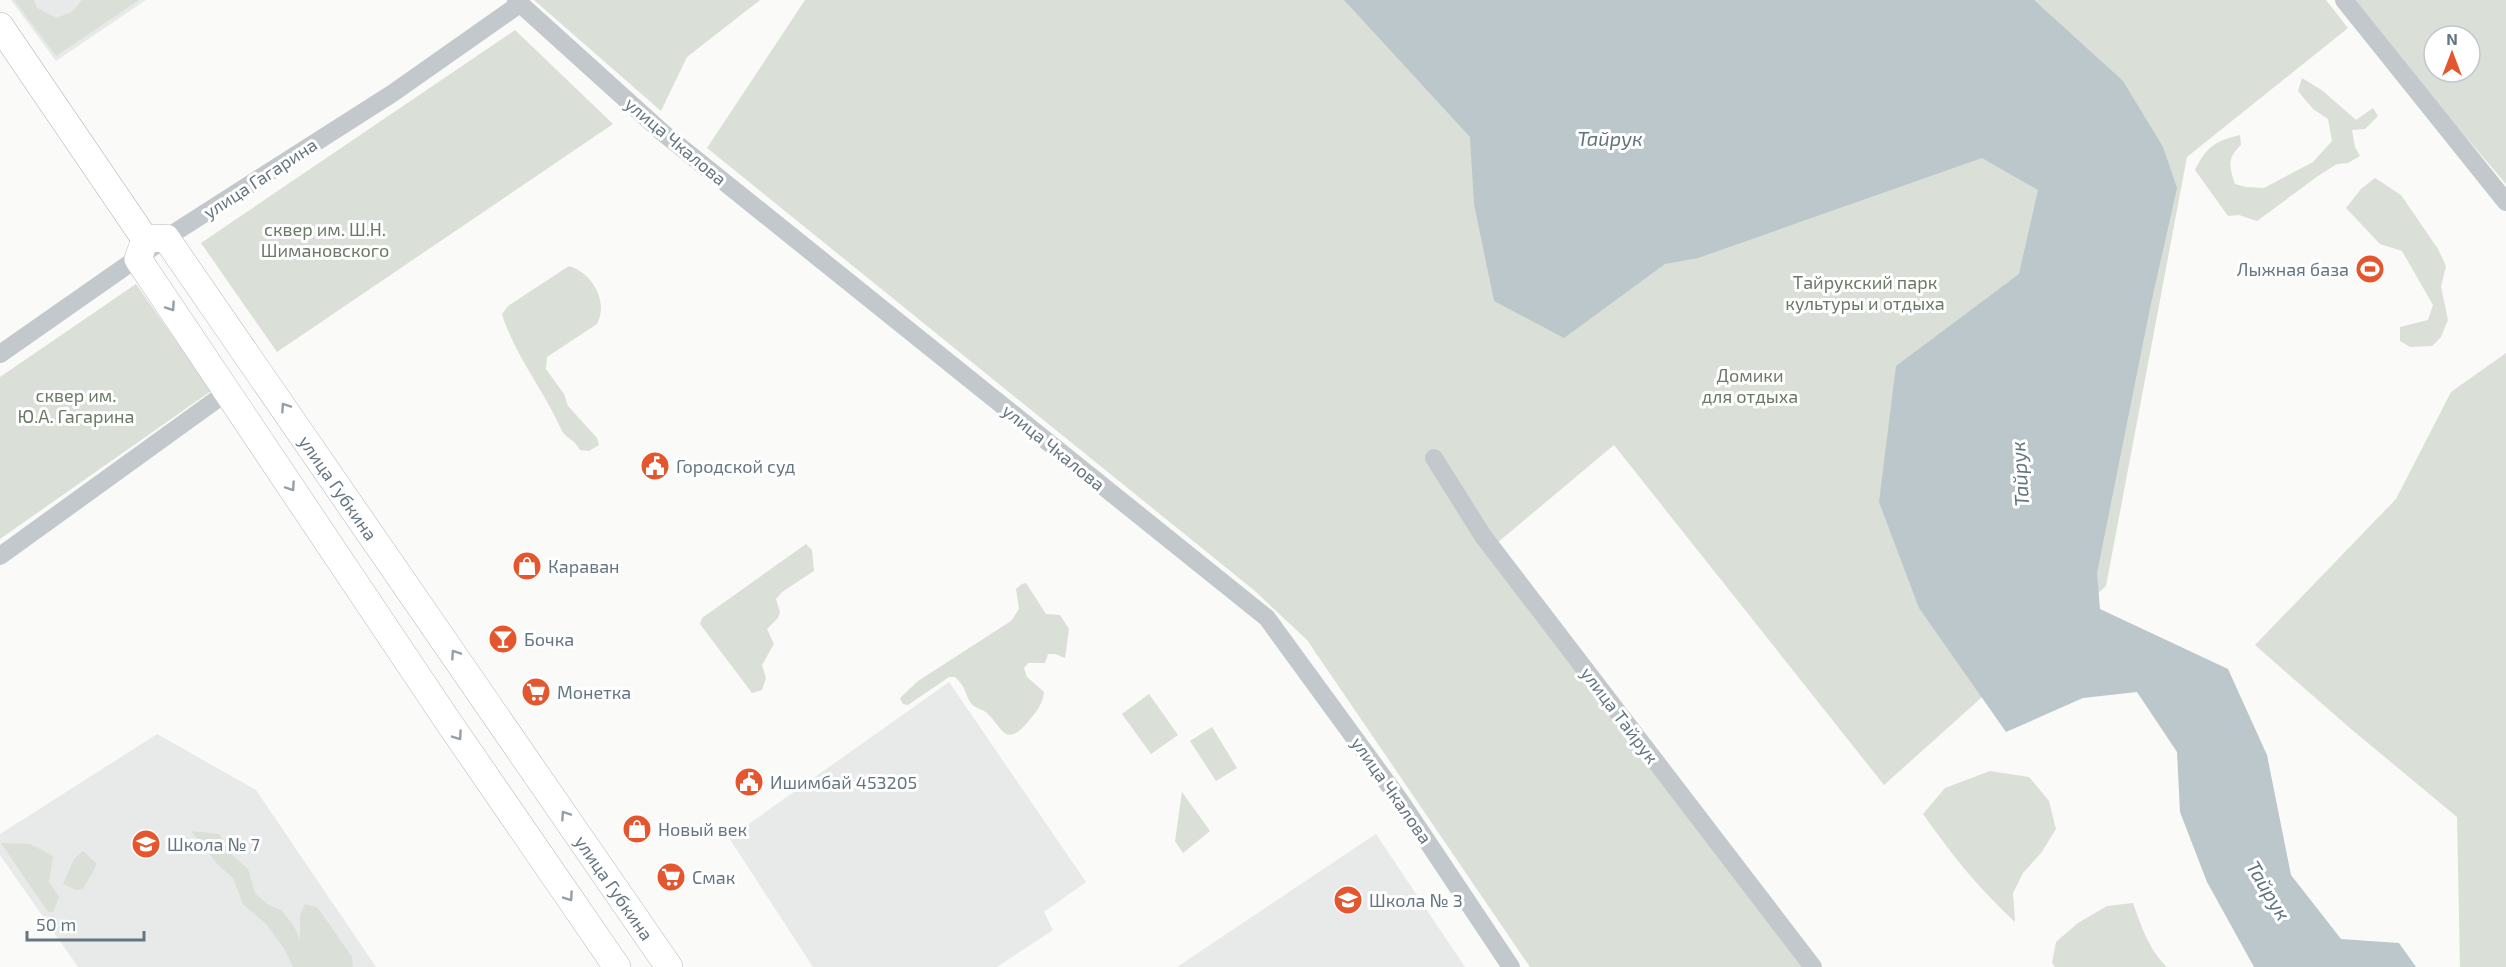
<svg xmlns="http://www.w3.org/2000/svg" width="2506" height="967" font-family="'Exo 2',sans-serif">
<style>
.built{fill:#e8e9e9}
.green{fill:#dadfd7;fill-rule:evenodd}
.water{fill:#bbc7cb}
.lines{fill:none;stroke-linecap:round;stroke-linejoin:round}
.secondary-casing{stroke:#b3babf;stroke-width:28}
.street{stroke:#c3c8cc;stroke-width:18}
.secondary{stroke:#fff;stroke-width:27}
.oneway{stroke:#939fa8}
.labels{text-anchor:middle;dominant-baseline:central;stroke-width:6;stroke-linejoin:round;paint-order:stroke}
.street-label{font-size:18px;fill:#657683;stroke:#fff}
.park-label{font-size:18px;fill:#687a64;stroke:#fff}
.poi-label{font-size:18px;fill:#657683;stroke:#fff;text-anchor:start}
.water-label{font-size:20px;font-style:italic;fill:#60757c;stroke:#fff}
</style>
<rect width="100%" height="100%" fill="#fafaf8"/>
<g class="built">
<path d="M11,0h135l-90,61z"/>
<path d="M949,682l137,200 -42,30 9,18 -56,37h-184l-84,-129z"/>
<path d="M157,734l99,56 120,177h-298l-78,-112v-21z"/>
<path d="M1376,834l89,133h-288z"/>
</g>
<g class="green">
<path d="M14,0h20l3,8 20,10 16,-7 9,-11h57l-83,56z"/>
<path d="M534,0h226l-73,57 -26,54z"/>
<path d="M805,0h1521l22,28 -161,129 -81,429 -222,199 -270,-340 -123,103 312,419h-273l-223,-327 -52,-49 -548,-443z"/>
<path d="M2349,0h157v184zM2434,36h36v36h-36z"/>
<path d="M515,30l98,94 -336,228 -76,-109z"/>
<path d="M2302,78l21,13 33,29 17,-12 5,8 -13,13 -13,1 3,17 5,9 -12,7 -11,1 -19,12 -61,45 -18,-6 -11,1 -33,-46c11,-23 20,-29 45,-35l1,10c-14,13 -12,21 -6,39l11,3 18,1 49,-26 19,-21 -4,-22 -15,-10 -15,-18z"/>
<path d="M2375,178l26,17 37,54 8,17 -5,21 7,33 -7,17 -9,9 -22,1 -10,-6v-14l28,-7 5,-15 -31,-54 -22,-7 -34,-36 15,-19z"/>
<path d="M569,266c23,7 40,35 28,58l-50,33 -1,12 18,25 4,12 29,32 2,7 -10,6 -9,-1c-6,-11 -13,-11 -18,-19 -18,-41 -47,-75 -60,-117l6,-8z"/>
<path d="M136,284l75,107 -211,148v-162z"/>
<path d="M2506,353v614h-46l-3,-150 -106,-88 -96,-84 141,-146 55,-107z"/>
<path d="M806,544l6,6 2,21 -32,21 -6,7 4,13 -2,6 -11,11 7,15 -12,21 4,13 -4,12 -10,3 -52,-69 2,-6z"/>
<path d="M1026,583l20,31 14,1 9,14 -4,29 -10,-4h-7l-3,9h-17l-4,5 3,9 17,15c-1,13 -10,23 -18,32 -23,26 -25,-2 -42,-13 -5,-3 -12,-4 -15,-11 -5,-10 -4,-14 -14,-23h-6l-41,28 -5,-1 -3,-6 18,-17 93,-60 8,-12 -3,-20 6,-5z"/>
<path d="M1149,694l29,41 -27,19 -29,-40z"/>
<path d="M1212,727l25,41 -21,13 -26,-40z"/>
<path d="M1990,771l39,6 20,24 7,28 -15,24 -18,20 -10,20 2,29c-36,-33 -64,-68 -92,-108l22,-26z"/>
<path d="M1182,792l28,39 -27,22 -8,-12z"/>
<path d="M191,831l28,3 12,20 17,15 7,24 12,11 14,6 13,16 6,14v-25l5,-11 13,4 34,49 1,10h-60l-8,-17 -18,-25 -24,-21 -10,-26 -14,-12z"/>
<path d="M1,843l29,1 23,12 -4,26 10,15 -6,15h-5z"/>
<path d="M83,851l14,13 -14,25 -7,1 -13,-6 11,-25z"/>
<path d="M2133,903c8,23 16,47 34,64h-112l-3,-4 4,-21 22,-19 29,-17z"/>
</g>
<path class="water" d="M1344,0h690l89,81 40,66 14,41 -27,120 -53,265 3,36 128,60 39,86 24,120 50,64 58,4 17,24h-162l-47,-85 -27,-70 -3,-60 -40,-60 -54,6 -77,34 -87,-124 -40,-106 17,-136 123,-92 19,-84 -56,-32 -284,100 -33,6 -101,74 -70,-37 -20,-97 -4,-67z"/>
<g class="lines">
<g class="secondary-casing">
<g id="secondary">
<path id="s1" d="M0,26l145,213 21,-1 503,729"/>
<path d="M145,239l-7,20 307,458 172,250"/>
</g>
</g>
<g class="street">
<path d="M516,0l146,132 605,486 132,181 112,168"/>
<path d="M2344,0l162,202"/>
<path d="M0,354l166,-116 227,-145 128,-90"/>
<path d="M1434,458l49,78 330,431"/>
<path d="M0,556l227,-164"/>
</g>
<use href="#secondary" class="secondary"/>
</g>
<defs><path id="oneway-chevron" d="M-2-3.5L2.5 0L-2 3.5" fill="none" stroke-width="1.6" stroke-linecap="round" stroke-linejoin="round" transform="scale(1.5)"/></defs>
<g class="oneway">
<use href="#oneway-chevron" transform="translate(171 307) rotate(56)"/>
<use href="#oneway-chevron" transform="translate(285 407) rotate(-124)"/>
<use href="#oneway-chevron" transform="translate(291 487) rotate(56)"/>
<use href="#oneway-chevron" transform="translate(455 654) rotate(-124)"/>
<use href="#oneway-chevron" transform="translate(458 736) rotate(55)"/>
<use href="#oneway-chevron" transform="translate(565 815) rotate(-124)"/>
<use href="#oneway-chevron" transform="translate(569 897) rotate(55)"/>
</g>
<defs>
<g id="stadium-disc" transform="scale(1.5)"><circle r="9.5" fill="#e4572e" stroke="#fff"/><path d="M0-5a6.5 5 0 1 0 0 10a6.5 5 0 1 0 0-10ZM-3.5-1.8h7v3.6h-7Z" fill="#fff"/></g>
<g id="civic-disc" transform="scale(1.5)"><circle r="9.5" fill="#e4572e" stroke="#fff"/><path d="M-.6-6.5H3V-4.5H.6V-3L4-1V1h2V6H-6V1h2V-1L-.6-3ZM-1.2 2.5V6h2.4V2.5Z" fill="#fff"/></g>
<g id="shop-disc" transform="scale(1.5)"><circle r="9.5" fill="#e4572e" stroke="#fff"/><path d="M-5-2.5h2.3a2.7 3.5 0 0 1 5.4 0H5L5.5 6h-11ZM-1.5-2.5h3a1.5 2.3 0 0 0-3 0Z" fill="#fff"/></g>
<g id="bar-disc" transform="scale(1.5)"><circle r="9.5" fill="#e4572e" stroke="#fff"/><path d="M-6-5H6L.8 .8V4.5H3.5V6h-7V4.5H-.8V.8Z" fill="#fff"/></g>
<g id="supermarket-disc" transform="scale(1.5)"><circle r="9.5" fill="#e4572e" stroke="#fff"/><path d="M-6-5.5h2.5l.6 2H6L4.5 2H-2.5L-4.4-4H-6ZM-1.5 3.2a1.3 1.3 0 1 0 .1 0ZM3 3.2a1.3 1.3 0 1 0 .1 0Z" fill="#fff"/></g>
<g id="school-disc" transform="scale(1.5)"><circle r="9.5" fill="#e4572e" stroke="#fff"/><path d="M0-5L7-2L0 1L-7-2ZM-4 1L0 2.5L4 1V4Q0 6-4 4Z" fill="#fff"/></g>
</defs>
<g fill-rule="evenodd">
<use href="#stadium-disc" x="2370" y="269"/>
<use href="#civic-disc" x="655" y="466"/>
<use href="#shop-disc" x="527" y="566"/>
<use href="#bar-disc" x="503" y="639"/>
<use href="#supermarket-disc" x="536" y="692"/>
<use href="#civic-disc" x="749" y="782"/>
<use href="#shop-disc" x="637" y="829"/>
<use href="#school-disc" x="146" y="844"/>
<use href="#supermarket-disc" x="671" y="877"/>
<use href="#school-disc" x="1348" y="900"/>
</g>
<g class="labels">
<g class="street-label">
<text transform="translate(676 141) rotate(40)">улица Чкалова</text>
<text transform="translate(260 178) rotate(-33)">улица Гагарина</text>
<text transform="translate(1054 447) rotate(39)">улица Чкалова</text>
<text stroke="none"><textPath href="#s1" startOffset="582">улица Губкина</textPath></text>
<text transform="translate(1620 715) rotate(53)">улица Тайрук</text>
<text transform="translate(1392 790) rotate(55)">улица Чкалова</text>
<text stroke="none"><textPath href="#s1" startOffset="1068">улица Губкина</textPath></text>
</g>
<g class="park-label">
<text x="325" y="229">сквер им. Ш.Н.<tspan x="325" dy="21">Шимановского</tspan></text>
<text x="1865" y="282">Тайрукский парк<tspan x="1865" dy="21">культуры и отдыха</tspan></text>
<text x="1750" y="375">Домики<tspan x="1750" dy="21">для отдыха</tspan></text>
<text x="76" y="395">сквер им.<tspan x="76" dy="21">Ю.А. Гагарина</tspan></text>
</g>
<g class="poi-label">
<text x="2349" y="269" text-anchor="end">Лыжная база</text>
<text x="676" y="466">Городской суд</text>
<text x="548" y="566">Караван</text>
<text x="524" y="639">Бочка</text>
<text x="557" y="692">Монетка</text>
<text x="770" y="782">Ишимбай 453205</text>
<text x="658" y="829">Новый век</text>
<text x="167" y="844">Школа № 7</text>
<text x="692" y="877">Смак</text>
<text x="1369" y="900">Школа № 3</text>
</g>
<g class="water-label">
<text x="1610" y="138">Тайрук</text>
<text transform="translate(2019 474) rotate(-94)">Тайрук</text>
<text transform="translate(2269 890) rotate(59)">Тайрук</text>
</g>
</g>
<g transform="translate(2452 54)"><circle r="28" fill="#ffffff" stroke="#c1c8cd" stroke-width="1.5"/>
<path d="M0-4.5L10 22L0 15L-10 22Z" fill="#e4572e"/>
<text y="-9" font-size="16" font-weight="bold" text-anchor="middle" fill="#657683">N</text>
</g>
<path d="M27 931v9h117v-9" fill="none" stroke="#657683" stroke-width="3"/>
<text x="36" y="931" font-size="18" fill="#657683" stroke="#ffffff" stroke-width="4.5" paint-order="stroke">50 m</text>
</svg>
